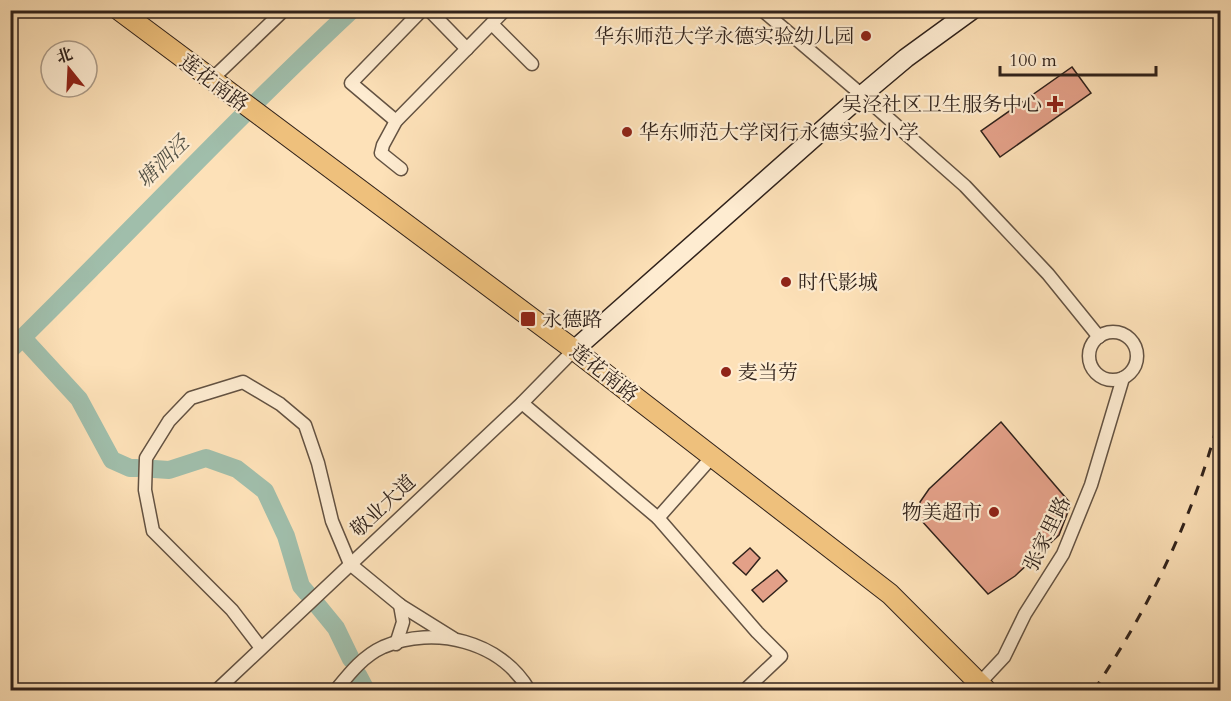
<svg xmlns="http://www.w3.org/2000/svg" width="1231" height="701" font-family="Cardo,'Noto Serif SC',serif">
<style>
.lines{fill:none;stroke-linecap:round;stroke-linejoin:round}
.river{stroke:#a0beab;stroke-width:18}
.building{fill:#e3a088;stroke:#30221b;stroke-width:1.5}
.street-casing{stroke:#635242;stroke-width:15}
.secondary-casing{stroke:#30221b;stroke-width:21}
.primary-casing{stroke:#30221b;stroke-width:22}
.street{stroke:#feecd1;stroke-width:12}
.secondary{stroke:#feecd1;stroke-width:18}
.primary{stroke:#eec07c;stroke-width:20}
.rail{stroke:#30221b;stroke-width:3;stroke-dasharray:10 10;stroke-linecap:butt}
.poi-dot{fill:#8f2418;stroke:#feecd1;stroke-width:2}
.labels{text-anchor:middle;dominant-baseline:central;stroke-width:4.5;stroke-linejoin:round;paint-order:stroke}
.poi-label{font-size:20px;fill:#30221b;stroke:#feecd1;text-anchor:start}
.street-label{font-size:20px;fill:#30221b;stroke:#feecd1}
.water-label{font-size:21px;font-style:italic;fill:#525146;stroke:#feecd1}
</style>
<rect width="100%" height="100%" fill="#fde1b8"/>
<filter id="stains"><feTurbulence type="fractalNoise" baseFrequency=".00333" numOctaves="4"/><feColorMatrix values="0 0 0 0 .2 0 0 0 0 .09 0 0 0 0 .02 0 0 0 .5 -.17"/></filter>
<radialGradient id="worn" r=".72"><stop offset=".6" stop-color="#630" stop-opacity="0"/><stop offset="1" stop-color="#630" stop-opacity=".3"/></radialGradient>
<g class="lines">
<g class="river">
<path d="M23,338l56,61 33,61 18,8h7"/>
<path d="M10,350c115,-113 224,-230 342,-340"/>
<path d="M154,469l15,1 37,-12 31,11 28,22 21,45 15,50 6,7"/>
<path d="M318,606l18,22 15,31"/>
<path d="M358,675l8,15"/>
</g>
</g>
<g class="building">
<path d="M1072,67l19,26 -91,64 -19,-26z"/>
<path d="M1001,422l70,82 -12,31 -44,41 -27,18 -68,-75v-17l9,-13z"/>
<path d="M750,548l10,10 -14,17 -13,-12z"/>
<path d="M777,570l10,11 -24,21 -11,-12z"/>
</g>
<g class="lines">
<g class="street-casing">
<g id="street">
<path d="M429,10l38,39"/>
<path d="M762,10l100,85 103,91 83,88 51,63"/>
<path d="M492,24l40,40"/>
<path d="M211,80l73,-70"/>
<path d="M396,121l-45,-38 71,-73"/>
<path d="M401,169l-20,-16 2,-8 13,-24 109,-111"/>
<circle cx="1113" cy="356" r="24"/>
<path d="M522,403l136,115 54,-61"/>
<path d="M658,518l99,114 24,24 -36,34"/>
<path d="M396,644l7,-22 -3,-17"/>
<path d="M261,648l-29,-38 -79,-79 -8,-41 1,-32 23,-37 22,-23 52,-16 37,22 25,21 13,38 14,58 18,43 50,41 53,33"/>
<path d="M975,688l29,-31 21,-43 38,-60 28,-69 32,-107"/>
<path d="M217,690l305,-287 52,-53"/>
<path d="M336,690c13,-16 27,-34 47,-43 52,-22 117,-6 146,43"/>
</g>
</g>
<g class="secondary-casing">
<path id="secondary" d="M574,350l288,-255 44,-37 66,-48"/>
</g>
<g class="primary-casing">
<path id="primary" d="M119,10l454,339 317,245 96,96"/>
</g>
<use href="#street" class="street"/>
<use href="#secondary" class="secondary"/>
<use href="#primary" class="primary"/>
<path class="rail" d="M1094,690c56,-83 102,-178 126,-276"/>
</g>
<g class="poi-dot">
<circle cx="866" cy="36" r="6"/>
<path d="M1052 95h6v6h6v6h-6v6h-6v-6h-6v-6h6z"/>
<circle cx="627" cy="132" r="6"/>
<circle cx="786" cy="282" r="6"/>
<rect x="520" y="311" width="16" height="16" rx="3"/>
<circle cx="726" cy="372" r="6"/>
<circle cx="994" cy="512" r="6"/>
</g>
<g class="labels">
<g class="poi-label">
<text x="854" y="36" text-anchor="end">华东师范大学永德实验幼儿园</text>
<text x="1042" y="104" text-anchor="end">吴泾社区卫生服务中心</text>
<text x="639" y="132">华东师范大学闵行永德实验小学</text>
<text x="798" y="282">时代影城</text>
<text x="542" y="319">永德路</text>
<text x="738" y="372">麦当劳</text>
<text x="982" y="512" text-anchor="end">物美超市</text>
</g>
<g class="street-label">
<text transform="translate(214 83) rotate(37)">莲花南路</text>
<text transform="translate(604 373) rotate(38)">莲花南路</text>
<text transform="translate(383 506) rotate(-43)">敬业大道</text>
<text transform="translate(1047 534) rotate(-64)">张家里路</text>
</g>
<g class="water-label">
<text transform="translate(163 162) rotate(-45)">塘泗泾</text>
</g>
</g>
<rect width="1231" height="701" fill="none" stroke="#fde1b8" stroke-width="36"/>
<rect x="12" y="12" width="1207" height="677" fill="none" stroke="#30221b" stroke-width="3"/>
<rect x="18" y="18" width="1195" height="665" fill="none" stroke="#30221b" stroke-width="1.5"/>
<g transform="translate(69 69) rotate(342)"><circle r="28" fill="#feecd1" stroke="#ac9b88" stroke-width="1.5"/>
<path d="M0-4.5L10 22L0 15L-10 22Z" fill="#8f2418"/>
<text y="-9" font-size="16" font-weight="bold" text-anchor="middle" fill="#30221b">北</text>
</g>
<path d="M1000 66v9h156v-9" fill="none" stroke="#30221b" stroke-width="3"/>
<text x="1009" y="66" font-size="18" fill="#30221b" stroke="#feecd1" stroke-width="4.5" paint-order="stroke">100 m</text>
<rect width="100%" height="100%" filter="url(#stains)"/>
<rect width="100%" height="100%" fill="url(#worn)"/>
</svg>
